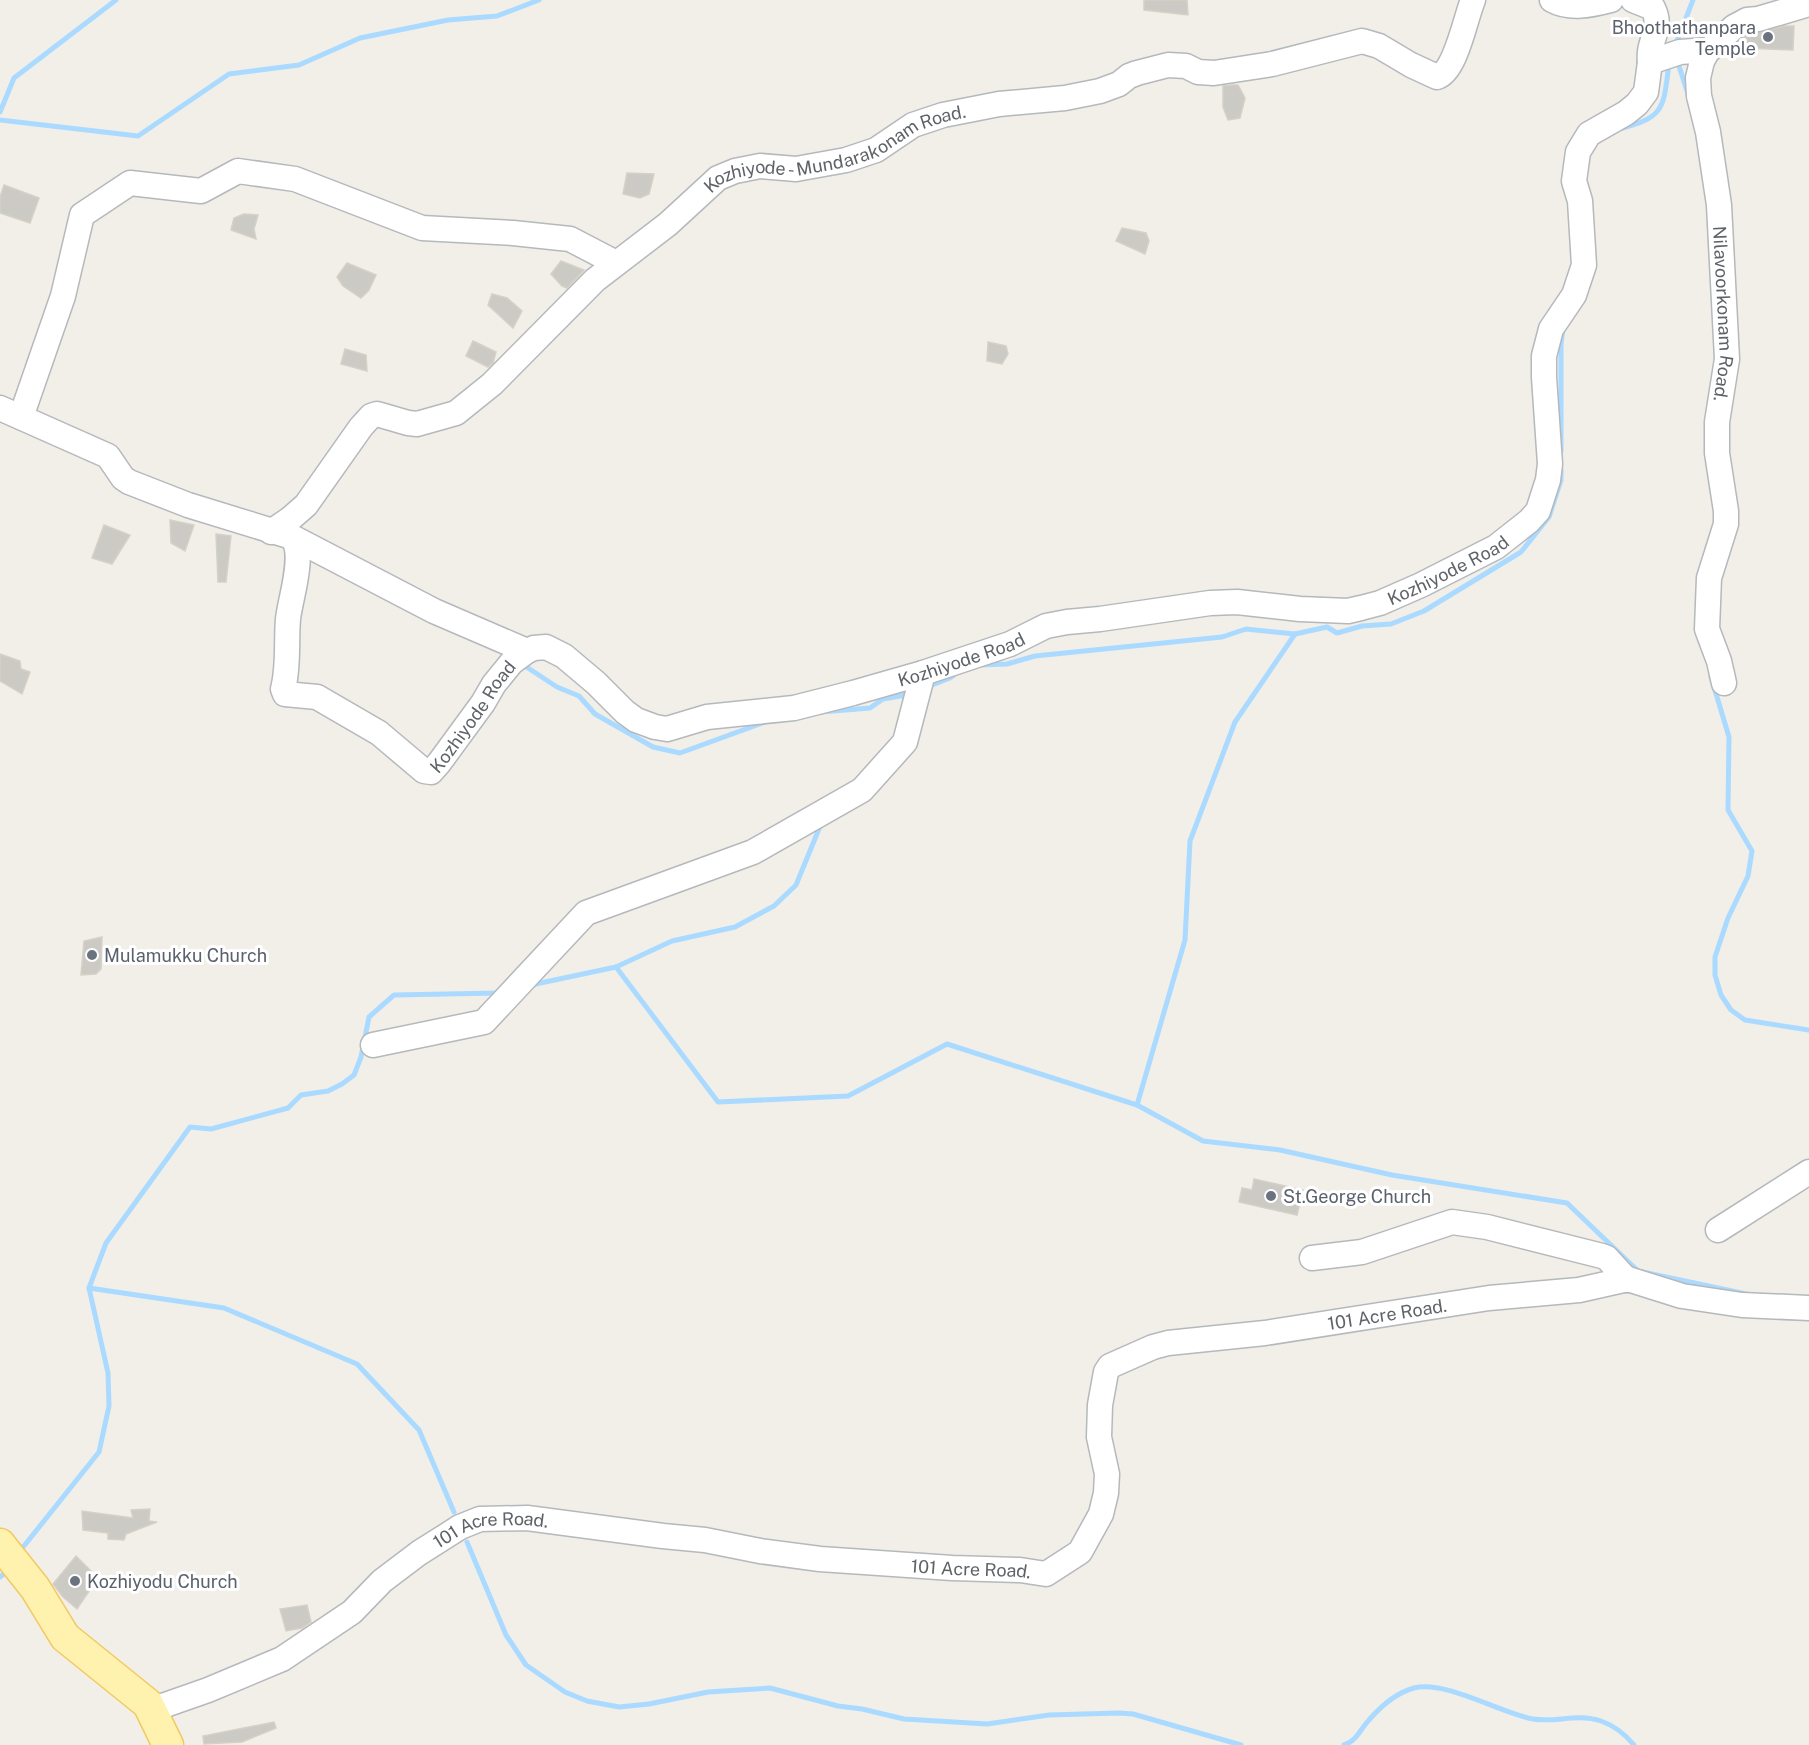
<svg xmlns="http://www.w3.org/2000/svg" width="1809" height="1745" font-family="'Public Sans',sans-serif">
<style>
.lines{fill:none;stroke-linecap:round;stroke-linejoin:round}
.stream{stroke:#aadaff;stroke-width:5}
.building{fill:#cccac5;stroke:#d6d1c6;stroke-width:1.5}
.minor-casing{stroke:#b5b8bc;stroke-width:27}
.major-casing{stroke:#f2c960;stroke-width:33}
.minor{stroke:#fff;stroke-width:24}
.major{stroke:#fff2af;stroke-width:30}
.worship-dot{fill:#6b7280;stroke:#fff;stroke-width:2}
.labels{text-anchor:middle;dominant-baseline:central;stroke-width:6;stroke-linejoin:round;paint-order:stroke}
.worship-label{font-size:18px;fill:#5b616d;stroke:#fff;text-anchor:start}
.street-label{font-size:18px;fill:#5f6368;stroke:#fff}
</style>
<rect width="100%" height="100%" fill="#f1efe8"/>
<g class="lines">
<g class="stream">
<path d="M1675,46l18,-46"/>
<path d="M1677,60l12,37"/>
<path d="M0,112l14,-34 102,-78"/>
<path d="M0,120l138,16 91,-62 70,-9 61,-27 88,-18 49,-4 42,-16"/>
<path d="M1619,129c47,-12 44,-21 50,-65"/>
<path d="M1561,451v-107l2,-15"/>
<path d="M979,665l28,-1 28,-8 187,-19 24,-8 49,5 32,-7 10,6 25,-7 29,-2 33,-13 97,-59 28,-35 12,-37v-10"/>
<path d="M525,666l32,21 22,9 16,18 58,33 27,6 85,-31"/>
<path d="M1711,677l18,60 -1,73 24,41 -4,25 -20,42 -13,39v18l6,20 10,15 14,10 64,10"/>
<path d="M927,687l23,-9 9,-7"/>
<path d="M821,712l49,-4 13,-9 23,-4"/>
<path d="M616,967l102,135 130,-6 99,-52 190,61 48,-165 5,-99 45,-119 60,-88"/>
<path d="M531,985l85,-18 56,-26 63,-14 39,-21 22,-21 25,-61"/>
<path d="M1137,1105l66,36 77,9 112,25 175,28 71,68 113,24"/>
<path d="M89,1288l135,20 133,56 62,66 35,82"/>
<path d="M467,1542l39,93 20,30 39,27 22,9 32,6 30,-3 59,-12 62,-4 68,18 24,3 42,10 83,5 62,-9 70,-2 14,1 108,31"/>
<path d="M20,1551l79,-99 10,-46 -1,-33 -19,-85 17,-45 84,-116 21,2 77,-21 13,-13 27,-4 14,-7 12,-9 7,-18 8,-40 25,-22 104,-2"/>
<path d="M0,1577l10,-8"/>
<path d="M1344,1745c13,-4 17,-17 25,-25 12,-14 27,-27 45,-32 32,-8 86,25 119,31 22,4 44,-6 68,2 14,5 24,13 33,24"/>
</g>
</g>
<g class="building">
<path d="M1144,0h43l1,15 -44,-5z"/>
<path d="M1785,26h9l-1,24 -51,-2 1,-10 8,-4z"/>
<path d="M1232,85h6l7,13 -5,20 -12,2 -5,-13v-21z"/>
<path d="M627,173l27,1 -5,20 -9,4 -17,-4z"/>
<path d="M4,185l35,13 -9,25 -30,-10v-16z"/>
<path d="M244,214l14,1 -4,14 2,10 -25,-9 3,-12z"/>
<path d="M1122,228l24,5 3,8 -4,13 -29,-13z"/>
<path d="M561,261l23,9 -17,18 -5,-2 -11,-12z"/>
<path d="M347,263l29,12 -7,15 -8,8 -18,-12 -6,-9z"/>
<path d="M492,294l15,4 15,13 -9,17 -25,-23z"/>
<path d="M473,341l23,11 -3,11 -5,4 -22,-11z"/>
<path d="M988,342l18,4 2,8 -6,10 -15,-3z"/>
<path d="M345,349l21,6 1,16 -26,-7z"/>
<path d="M170,520l24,5 -9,26 -14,-8z"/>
<path d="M104,525l26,10 -18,29 -20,-6z"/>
<path d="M216,534l15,2 -5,46h-8z"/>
<path d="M0,654l20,7 1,8 9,3 -8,22 -22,-13z"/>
<path d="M102,937l-1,32 -5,5 -15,1 3,-34z"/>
<path d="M1254,1179l49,11 -6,25 -58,-13 3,-14 10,2z"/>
<path d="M150,1509l-1,12 8,1 -31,12 -2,6 -16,-1v-6l-25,-3 -1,-19 51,7 -2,-8z"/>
<path d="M76,1556l22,22 -21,31 -14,-12 -10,-13z"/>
<path d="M307,1605l4,17 -9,6 -16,3 -6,-22z"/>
<path d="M274,1722l2,6 -34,14 -38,2 -1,-8z"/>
</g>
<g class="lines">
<g class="minor-casing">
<g id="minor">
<path d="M1552,0c18,10 40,5 59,0"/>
<path d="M1633,0l20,8c11,22 -6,32 -3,54"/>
<path id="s1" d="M1708,50l-6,11 -4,17 1,18 9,36 11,73 8,154 -10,63v31l9,58v13l-17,54 -2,51 12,32 5,22"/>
<path id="s2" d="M0,408l108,48 15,22 6,4 59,23 104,32c14,17 -2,62 -4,82 -2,24 1,47 -5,70l2,5 32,3 62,36 45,38 7,1 8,-9 44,-60 11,-19 18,-22 15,-11 7,-3 12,-1 18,9 32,27 29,29 11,8 19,7 12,2 40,-12 87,-9 59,-15 70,-20 87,-29 36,-18 21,-4 33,-3 110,-16 27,-1 63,7 48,2 13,-3 19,-5 41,-18 75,-38 33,-26 9,-10 10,-31 2,-16 -6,-87v-21l7,-27 23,-34 10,-30 -4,-64 -6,-20 4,-29 11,-18 37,-21 11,-9 9,-12 4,-30 30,-10 29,-2 25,-23 13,-7 11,-1 51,-15"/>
<path d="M21,417l42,-121 19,-81 48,-32 71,8 37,-20 57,8 127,49 91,5 57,6 46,24"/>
<path id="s3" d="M271,532l19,-13 16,-14 55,-78 10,-11 6,-2 31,9 9,1 39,-11 36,-29 103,-104 73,-56 50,-46 17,-7 25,-5 36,3 50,-9 30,-10 37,-25 30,-10 56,-11 66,-6 35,-7 19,-7 10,-8 8,-3 31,-8 18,1 12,6 16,1 58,-9 90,-23 17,5 32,19 26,12c19,-6 28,-58 36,-77"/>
<path d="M292,537l142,74 93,40"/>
<path d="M373,1045l111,-23 102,-109 167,-61 109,-62 43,-48 18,-69"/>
<path d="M1718,1230l91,-58"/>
<path d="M1312,1258l50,-6 90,-30 35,5 115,29 5,2 20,22"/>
<path id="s4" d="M151,1710l57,-20 74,-31 70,-47 30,-31 37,-28 41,-26 20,-8 47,-1 136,18 42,4 55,11 60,8 132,9 68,2 26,4 34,-22 21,-38 5,-21 1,-19 -8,-37 1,-32 6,-33 4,-6 43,-19 15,-4 97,-10 224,-35 90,-8 49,-11 54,17 60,9 67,3"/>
</g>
</g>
<g class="major-casing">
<path id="major" d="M0,1544l35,44 30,49 83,67 20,41"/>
</g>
<use href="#minor" class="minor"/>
<use href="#major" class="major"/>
</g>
<g class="worship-dot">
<circle cx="1768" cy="37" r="6"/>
<circle cx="92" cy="955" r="6"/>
<circle cx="1271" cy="1196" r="6"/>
<circle cx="75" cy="1581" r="6"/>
</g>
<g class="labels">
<g class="worship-label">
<text x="1756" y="27" text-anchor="end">Bhoothathanpara<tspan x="1756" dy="21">Temple</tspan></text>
<text x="104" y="955">Mulamukku Church</text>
<text x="1283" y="1196">St.George Church</text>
<text x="87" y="1581">Kozhiyodu Church</text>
</g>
<g class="street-label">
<text stroke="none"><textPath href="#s3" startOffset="718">Kozhiyode - Mundarakonam Road.</textPath></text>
<text stroke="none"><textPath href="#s1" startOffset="268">Nilavoorkonam Road.</textPath></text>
<text stroke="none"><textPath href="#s2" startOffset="1785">Kozhiyode Road</textPath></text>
<text stroke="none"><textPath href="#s2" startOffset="1281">Kozhiyode Road</textPath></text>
<text stroke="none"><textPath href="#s2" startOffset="723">Kozhiyode Road</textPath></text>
<text stroke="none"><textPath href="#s4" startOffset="1473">101 Acre Road.</textPath></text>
<text stroke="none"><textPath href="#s4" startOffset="393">101 Acre Road.</textPath></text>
<text stroke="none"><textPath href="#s4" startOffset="879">101 Acre Road.</textPath></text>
</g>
</g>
</svg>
